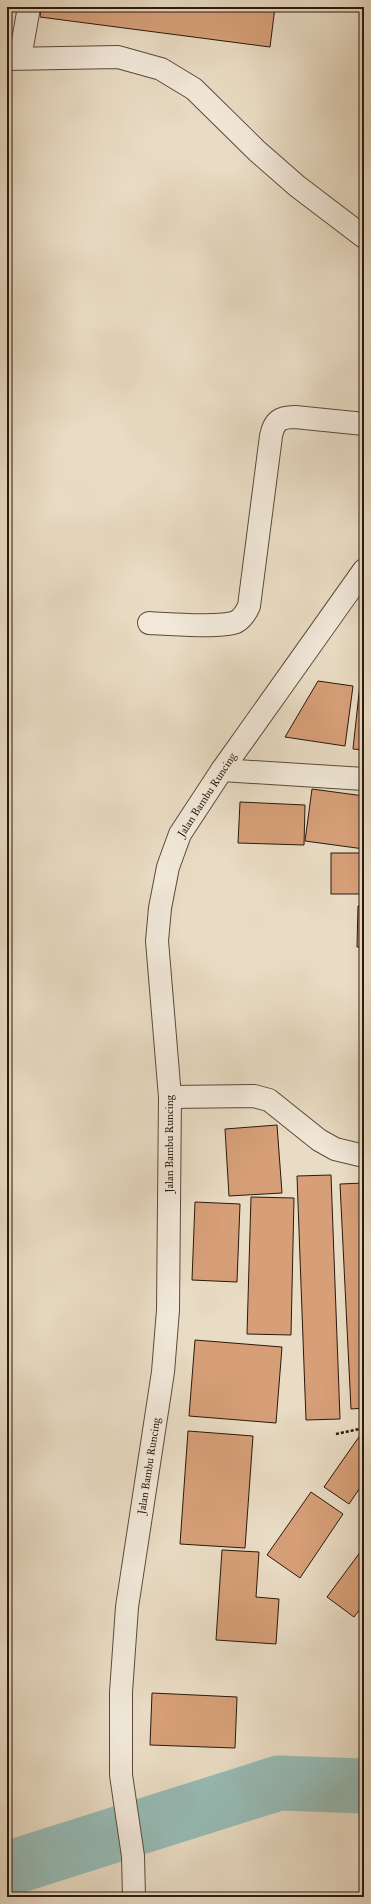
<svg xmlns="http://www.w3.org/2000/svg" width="371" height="1904" font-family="'IM FELL Great Primer',serif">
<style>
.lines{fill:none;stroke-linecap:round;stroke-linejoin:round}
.river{stroke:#97bbb5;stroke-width:55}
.building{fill:#d69f78;stroke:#2b190d}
.minor-casing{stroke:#5a4a3b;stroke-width:24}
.path{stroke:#2b190d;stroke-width:2.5;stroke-dasharray:3 2;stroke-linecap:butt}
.minor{stroke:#f1e8d9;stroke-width:22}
.labels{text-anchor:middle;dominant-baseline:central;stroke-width:3;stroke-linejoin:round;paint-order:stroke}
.street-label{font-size:11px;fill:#2b190d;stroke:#f1e8d9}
</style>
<rect width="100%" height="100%" fill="#e9dcc4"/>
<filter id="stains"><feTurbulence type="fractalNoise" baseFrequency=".005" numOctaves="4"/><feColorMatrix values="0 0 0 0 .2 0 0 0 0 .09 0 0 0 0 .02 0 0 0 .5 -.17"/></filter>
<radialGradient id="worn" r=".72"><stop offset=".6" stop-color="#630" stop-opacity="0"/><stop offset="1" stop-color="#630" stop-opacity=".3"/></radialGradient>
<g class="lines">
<path class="river" d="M7,1869l272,-86 85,3"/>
</g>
<g class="building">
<path d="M41,7h234l-5,40 -230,-30z"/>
<path d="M318,681l35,5 -8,60 -60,-9z"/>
<path d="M360,684h4v66l-11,-1z"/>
<path d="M312,789l52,7v53l-59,-8z"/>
<path d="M240,802l65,3 -1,40 -66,-2z"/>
<rect x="331" y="853" width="33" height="41"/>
<path d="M358,906h6v41h-7z"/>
<path d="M277,1125l5,68 -53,3 -4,-67z"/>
<path d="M331,1175l9,244 -34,1 -9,-244z"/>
<path d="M364,1183v225l-13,1 -11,-225z"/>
<path d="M251,1197l43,1 -3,137 -44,-1z"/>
<path d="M195,1202l45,2 -3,78 -45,-2z"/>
<path d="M195,1340l87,7 -6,76 -87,-7z"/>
<path d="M188,1431l65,5 -8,112 -65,-4z"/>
<path d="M361,1434l3,2v46l-15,22 -25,-17z"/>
<path d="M311,1492l32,22 -43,64 -33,-23z"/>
<path d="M364,1547v57l-10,13 -27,-20z"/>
<path d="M222,1550l37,2 -3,45 23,2 -3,45 -60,-4z"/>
<path d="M152,1693l85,4 -2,51 -85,-3z"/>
</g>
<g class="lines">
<g class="minor-casing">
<g id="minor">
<path d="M20,58l9,-51"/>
<path d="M7,59l111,-2 43,12 33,20 63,62 40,35 67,51"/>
<path d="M149,623c18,1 72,5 87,-1 7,-4 10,-9 13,-16l22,-170c3,-15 9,-19 24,-19l69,7"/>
<path d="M222,770l142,9"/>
<path d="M170,1097l84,-1 15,4 50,40 16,9 29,7"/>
<path d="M134,1897l-1,-41 -12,-81v-83l6,-85 36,-235 5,-62 2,-213 -13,-156 3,-33 8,-41 12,-33 42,-64 142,-200"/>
</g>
</g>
<path class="path" d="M336,1434l28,-6"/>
<use href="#minor" class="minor"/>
</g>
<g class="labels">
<g class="street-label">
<text transform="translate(207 795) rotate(-57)">Jalan Bambu Runcing</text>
<text transform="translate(169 1144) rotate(-90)">Jalan Bambu Runcing</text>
<text transform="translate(149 1466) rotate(-81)">Jalan Bambu Runcing</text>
</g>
</g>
<rect width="371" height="1904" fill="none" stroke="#e9dcc4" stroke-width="24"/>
<rect x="8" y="8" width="355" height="1888" fill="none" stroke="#2b190d" stroke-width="2"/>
<rect x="12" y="12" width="347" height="1880" fill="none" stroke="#2b190d"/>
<rect width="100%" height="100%" filter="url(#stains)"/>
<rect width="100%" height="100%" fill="url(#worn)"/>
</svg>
